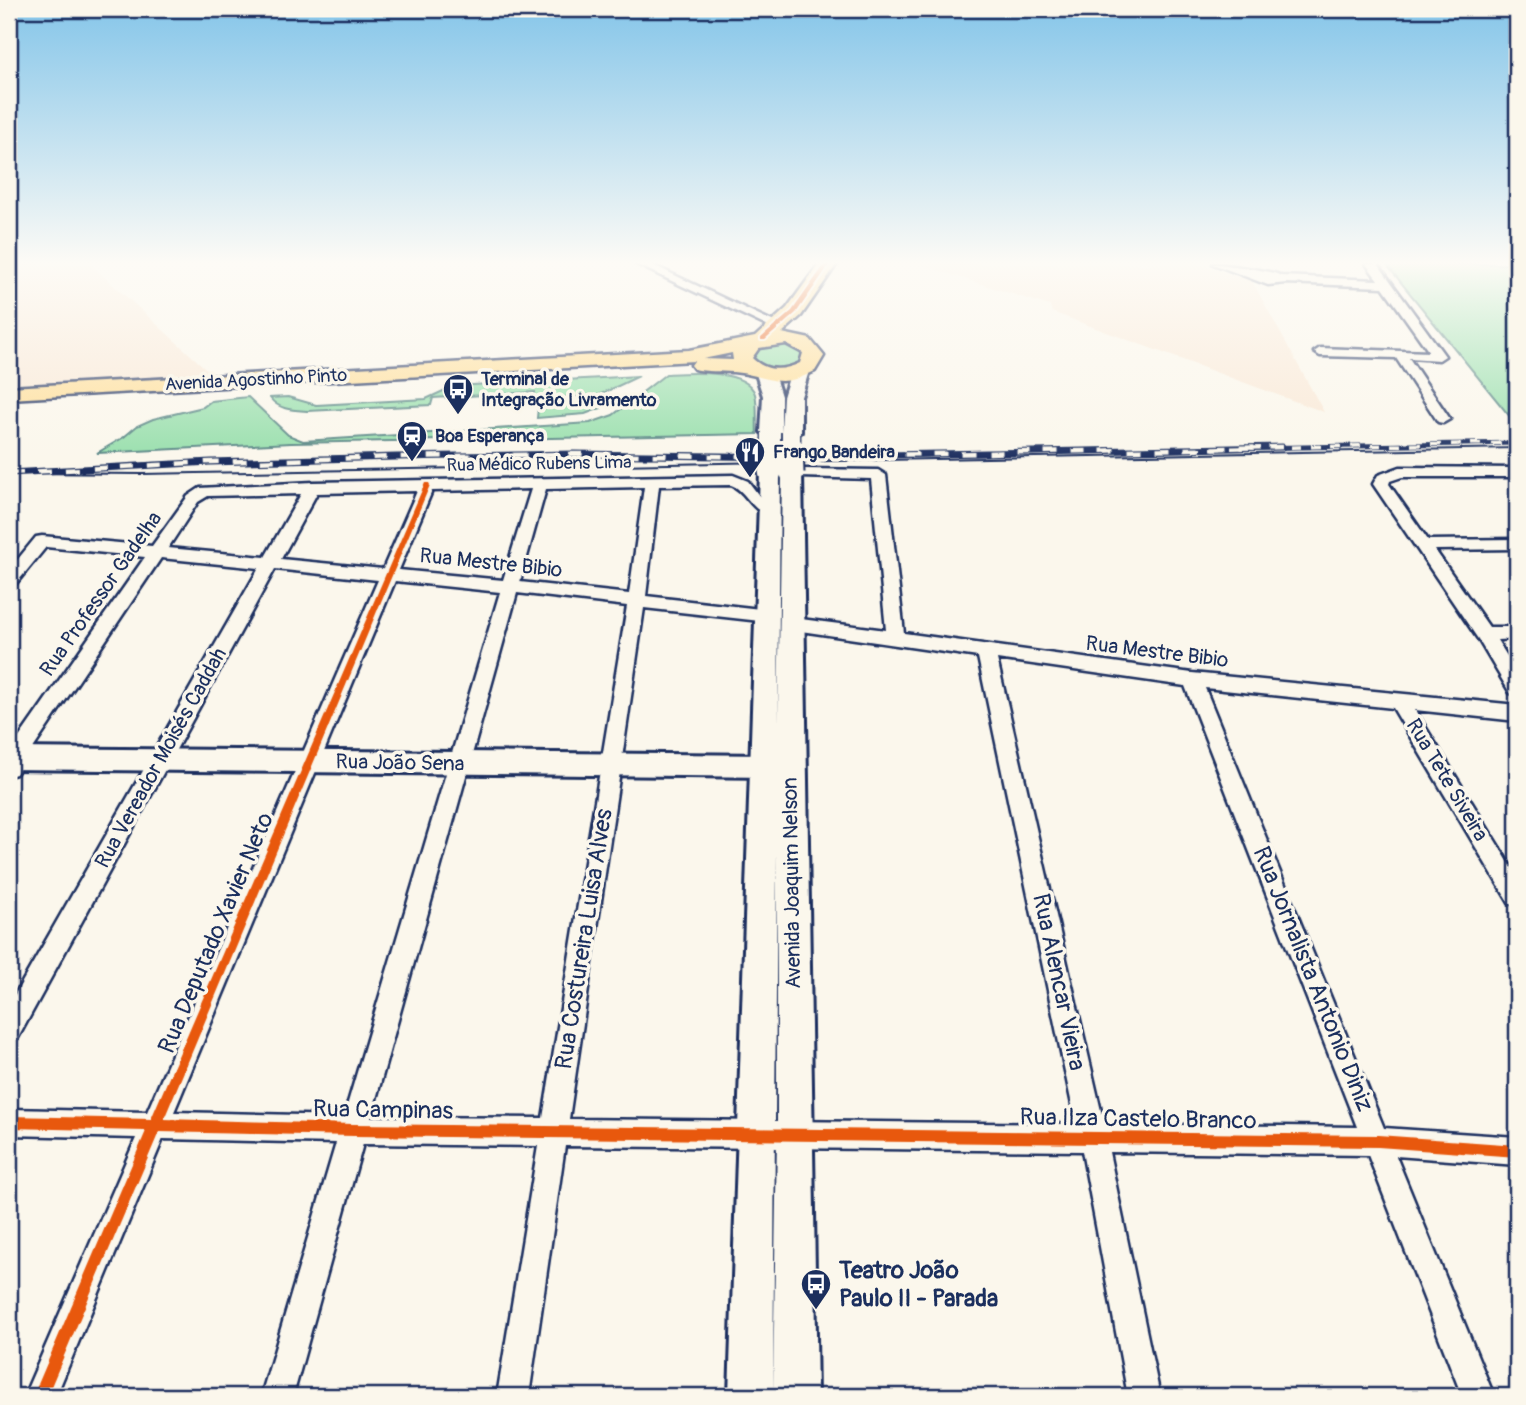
<svg xmlns="http://www.w3.org/2000/svg" width="1526" height="1405" font-family="Pangolin,sans-serif">
<style>
.built{fill:#f9e8d6}
.green{fill:#99dfad;stroke:#5a8786;stroke-width:2}
.lines{fill:none;stroke-linecap:round;stroke-linejoin:round}
.minor-casing{stroke:#1b2f5e;stroke-width:5}
.tertiary-casing{stroke:#1b2f5e;stroke-width:6}
.secondary-casing{stroke:#1b2f5e;stroke-width:6}
.primary-casing{stroke:#1b2f5e;stroke-width:5}
.minor{fill:#fbf7ec;fill-rule:evenodd}
.tertiary{fill:#fbf7ec;fill-rule:evenodd}
.secondary{fill:#fbf7ec;fill-rule:evenodd}
.primary{fill:#fedd96;fill-rule:evenodd}
.tram{stroke:#1b2f5e;stroke-width:2}
.rail-far1-casing{stroke:#1b2f5e;stroke-width:5}
.rail-casing{stroke:#1b2f5e;stroke-width:7}
.rail-far1{stroke:#fbf7ec;stroke-width:3.5;stroke-dasharray:10;stroke-linecap:butt}
.rail{stroke:#fbf7ec;stroke-width:4.5;stroke-dasharray:14;stroke-linecap:butt}
.secondary-bridge-far1-casing{stroke:#1b2f5e;stroke-width:21;stroke-linecap:butt}
.secondary-bridge-casing{stroke:#1b2f5e;stroke-width:27;stroke-linecap:butt}
.secondary-bridge-far1{stroke:#fbf7ec;stroke-width:18}
.secondary-bridge{stroke:#fbf7ec;stroke-width:23}
.cycleway-casing{stroke:#fbf7ec;stroke-width:4}
.cycleway{fill:#e8590c;fill-rule:evenodd}
.labels{text-anchor:middle;dominant-baseline:central;stroke-width:7;stroke-linejoin:round;paint-order:stroke}
.far-poi-label{font-size:18px;font-weight:bold;fill:#1b2f5e;stroke:#fbf7ec;text-anchor:start}
.far-street-label{font-size:18px;fill:#1b2f5e;stroke:#fbf7ec}
.street-label{font-size:21px;fill:#1b2f5e;stroke:#fbf7ec}
.near-street-label{font-size:24px;fill:#1b2f5e;stroke:#fbf7ec}
.near-poi-label{font-size:24px;font-weight:bold;fill:#1b2f5e;stroke:#fbf7ec;text-anchor:start}
</style>
<rect width="100%" height="100%" fill="#fbf7ec"/>
<filter id="ink" filterUnits="userSpaceOnUse"><feTurbulence type="fractalNoise" baseFrequency=".0143" numOctaves="2"/><feDisplacementMap in="SourceGraphic" scale="14" xChannelSelector="R" yChannelSelector="G"/><feConvolveMatrix kernelMatrix="1 2 1 2 8 2 1 2 1" color-interpolation-filters="sRGB"/></filter>
<g filter="url(#ink)">
<g class="built">
<path d="M9,264h81l124,112 -205,9z"/>
<path d="M918,264h281l53,17 72,131 -272,-100 -2,-6z"/>
</g>
<g class="green">
<path d="M1386,264h131v159h-2z"/>
<path d="M781,341l24,8 -3,18 -41,3 -13,-17 3,-3z"/>
<path d="M666,374c21,-1 80,-6 89,20 3,11 1,28 2,40l-466,9 -194,10 27,-16 13,-11 16,-7 50,-12 8,-6 37,-4 40,38 15,6 287,-18 23,-8z"/>
<path d="M639,376l-40,19 -64,4v-7l-102,6 -2,7 -124,6c-14,-1 -28,-1 -37,-13l18,-1 28,8 110,-6 28,-13z"/>
<path d="M595,404l6,4 -16,6 -48,4 1,-10z"/>
</g>
<g class="lines">
<g class="minor-casing">
<g id="minor">
<path d="M636,264h15l134,63 -6,4 -4,-1z"/>
<path d="M1213,264c10,0 63,7 68,12l97,4 -12,-16h12l67,92 -6,4 -30,-2 41,61 -7,4 -5,-1 -42,-64 -76,-2 -6,-4 6,-4 109,4 -46,-65 -97,-4 -18,2z"/>
<path d="M1400,467l117,1v9h-115l-12,4 -1,3 39,56 89,-1v10l-82,1 54,77h28v12l-20,1 20,32v23l-7,-2 -32,-54 -105,-155 5,-9z"/>
<path d="M805,469l73,1 8,5 18,158 288,40 325,32v16l-102,-11 102,166v30l-8,-3 -116,-195 -188,-20 179,440 133,9v28l-121,-9 98,240h-32l-94,-241 -259,-3 51,244h-32l-46,-245 -517,-5 -36,250h-32l41,-250 -175,-2 -70,252h-32l75,-253 -173,-4 -107,257h-32l112,-258 -127,-3v-26l138,3 231,-532 -103,-11 -257,469 -9,4v-37l250,-437 -98,-10 -145,216 -7,2v-24l136,-195 -99,-10 -31,38 -6,2v-17l27,-33 6,-1 110,10 36,-50 12,-8 113,-6 420,-7 15,6 12,16 18,13 -2,4c-23,4 -28,-23 -45,-29l-72,1 -13,110 123,14 6,2 3,4 -3,4 -6,2 -125,-14 -75,511 507,5 -98,-467 -191,-28 -3,-5 3,-5 6,-1 93,12 -15,-151 -71,-2 -3,-3zM644,487l-15,107 -109,-12 26,-93zM531,489l-28,91 -104,-10 33,-79zM417,491l-34,78 -102,-10 36,-66zM301,494l-36,63 -97,-9 30,-46 10,-6zM395,581l105,11 -156,524 -170,-4zM517,593l110,13 -84,512 -172,-1zM997,659l188,27 172,441 -253,-3z"/>
</g>
</g>
<g class="tertiary-casing">
<path id="tertiary" d="M9,748l772,7 9,3 4,8 -4,8 -9,3 -772,-8z"/>
</g>
<g class="secondary-casing">
<g id="secondary">
<path d="M800,366l9,5 -8,26v35l-10,6 -10,-6 2,-35 8,-26z"/>
<path d="M765,369l9,5 7,22v36l-10,6 -10,-6 2,-36 -7,-22z"/>
<path d="M770,466l7,2 3,4 -2,251 4,-250 3,-4h14l3,4 15,923h-44l4,-262v-282l-4,544h-44l31,-924 3,-4z"/>
</g>
</g>
<g class="primary-casing">
<path id="primary" d="M819,264h18l-36,52 -19,17 28,6 14,17 -9,15c-39,20 -46,4 -82,1 -13,-1 -26,0 -39,-3l-3,-4 3,-4 -685,38v-12l680,-37 66,-13 32,-29zM786,344l17,9 -3,10c-17,8 -34,9 -48,-5l7,-10zM732,353l1,7 -30,-1z"/>
</g>
<use href="#minor" class="minor"/>
<use href="#tertiary" class="tertiary"/>
<use href="#secondary" class="secondary"/>
<use href="#primary" class="primary"/>
<path class="tram" d="M21,473l121,1 1375,-26"/>
<g class="rail-far1-casing">
<path id="rail-far1" d="M1191,449l326,-6"/>
</g>
<g class="rail-casing">
<path id="rail" d="M9,473l202,-11 185,-5 178,-3 209,3 499,-10"/>
</g>
<use href="#rail-far1" class="rail-far1"/>
<use href="#rail" class="rail"/>
<g class="secondary-bridge-far1-casing">
<g id="secondary-bridge-far1">
<path d="M791,432v17"/>
<path d="M771,449v-17"/>
</g>
</g>
<g class="secondary-bridge-casing">
<g id="secondary-bridge">
<path d="M791,447l1,26"/>
<path d="M770,472l1,-25"/>
</g>
</g>
<use href="#secondary-bridge-far1" class="secondary-bridge-far1"/>
<use href="#secondary-bridge" class="secondary-bridge"/>
<g class="cycleway-casing">
<g id="cycleway">
<path d="M825,264h5l-34,49 -31,27h-4v-2l31,-27z"/>
<path d="M425,483h4l1,2 -266,634 190,5 1024,11 139,10v12l-139,-10 -1024,-11 -195,-4 -112,264h-14l113,-265 -137,-3v-12l142,3z"/>
</g>
</g>
<use href="#cycleway" class="cycleway"/>
</g>
</g>
<linearGradient id="sky" x2="0" y2="1"><stop stop-color="#84c5e9"/><stop offset="0.57" stop-color="#fdfbf6"/><stop offset="1" stop-color="#fdfbf6" stop-opacity="0"/></linearGradient>
<rect width="1526" height="461" fill="url(#sky)"/>
<defs>
<g id="bus-pin" transform="scale(1.575)"><path d="M0 17L-7.5 6A9.5 9.5 0 1 1 7.5 6Z" fill="#1b2f5e" stroke="#fbf7ec"/><path d="M-5-6H5V4H4V6H2V4H-2V6H-4V4H-5ZM-3.5-4V0h7V-4ZM-3.5 1.2v1.5H-2V1.2ZM2 1.2v1.5H3.5V1.2Z" fill="#fff"/></g>
<g id="station-pin" transform="scale(1.575)"><path d="M0 17L-7.5 6A9.5 9.5 0 1 1 7.5 6Z" fill="#1b2f5e" stroke="#fbf7ec"/><path d="M-3-6H3Q5-6 5-4V2Q5 4 3 4L4.5 6H3L1.5 4h-3L-3 6H-4.5L-3 4Q-5 4-5 2V-4Q-5-6-3-6ZM-3.5-4v3h7v-3ZM-3.5 1v1.5H-2V1ZM2 1v1.5H3.5V1Z" fill="#fff"/></g>
<g id="restaurant-pin" transform="scale(1.575)"><path d="M0 17L-7.5 6A9.5 9.5 0 1 1 7.5 6Z" fill="#1b2f5e" stroke="#fbf7ec"/><path d="M-5-6h1v4h1v-4h1v4h1v-4h1v5L-1.5 .5V6h-2V.5L-5-1ZM5-6V6H3V1.5H1.5Q1.5-4 5-6Z" fill="#fff"/></g>
</defs>
<g fill-rule="evenodd">
<use href="#bus-pin" x="458" y="389"/>
<use href="#station-pin" x="412" y="436"/>
<use href="#restaurant-pin" x="750" y="452"/>
<use href="#bus-pin" x="816" y="1284"/>
</g>
<g class="labels">
<g class="far-poi-label">
<text x="481" y="379">Terminal de<tspan x="481" dy="21">Integração Livramento</tspan></text>
<text x="435" y="436">Boa Esperança</text>
<text x="773" y="452">Frango Bandeira</text>
</g>
<g class="far-street-label">
<text transform="translate(256 380) rotate(-3)">Avenida Agostinho Pinto</text>
<text transform="translate(539 464) rotate(-1)">Rua Médico Rubens Lima</text>
</g>
<g class="street-label">
<text transform="translate(491 563) rotate(6)">Rua Mestre Bibio</text>
<text transform="translate(101 594) rotate(-55)">Rua Professor Gadelha</text>
<text transform="translate(1157 652) rotate(7)">Rua Mestre Bibio</text>
<text transform="translate(161 758) rotate(-61)">Rua Vereador Moisés Caddah</text>
<text transform="translate(400 763) rotate(1)">Rua João Sena</text>
<text transform="translate(1447 780) rotate(59)">Rua Tete Siveira</text>
<text transform="translate(792 883) rotate(-91)">Avenida Joaquim Nelson</text>
</g>
<g class="near-street-label">
<text transform="translate(216 933) rotate(-67)">Rua Deputado Xavier Neto</text>
<text transform="translate(584 939) rotate(-81)">Rua Costureira Luisa Alves</text>
<text transform="translate(1313 979) rotate(68)">Rua Jornalista Antonio Diniz</text>
<text transform="translate(1059 982) rotate(78)">Rua Alencar Vieira</text>
<text transform="translate(383 1110) rotate(1)">Rua Campinas</text>
<text transform="translate(1138 1119) rotate(1)">Rua Ilza Castelo Branco</text>
</g>
<g class="near-poi-label">
<text x="839" y="1270">Teatro João<tspan x="839" dy="28">Paulo II - Parada</tspan></text>
</g>
</g>
<rect width="1526" height="1405" fill="none" stroke="#fbf7ec" stroke-width="35"/>
<rect x="18" y="18" width="1491" height="1370" fill="none" stroke="#1b2f5e" stroke-width="2.5" filter="url(#ink)"/>
</svg>
